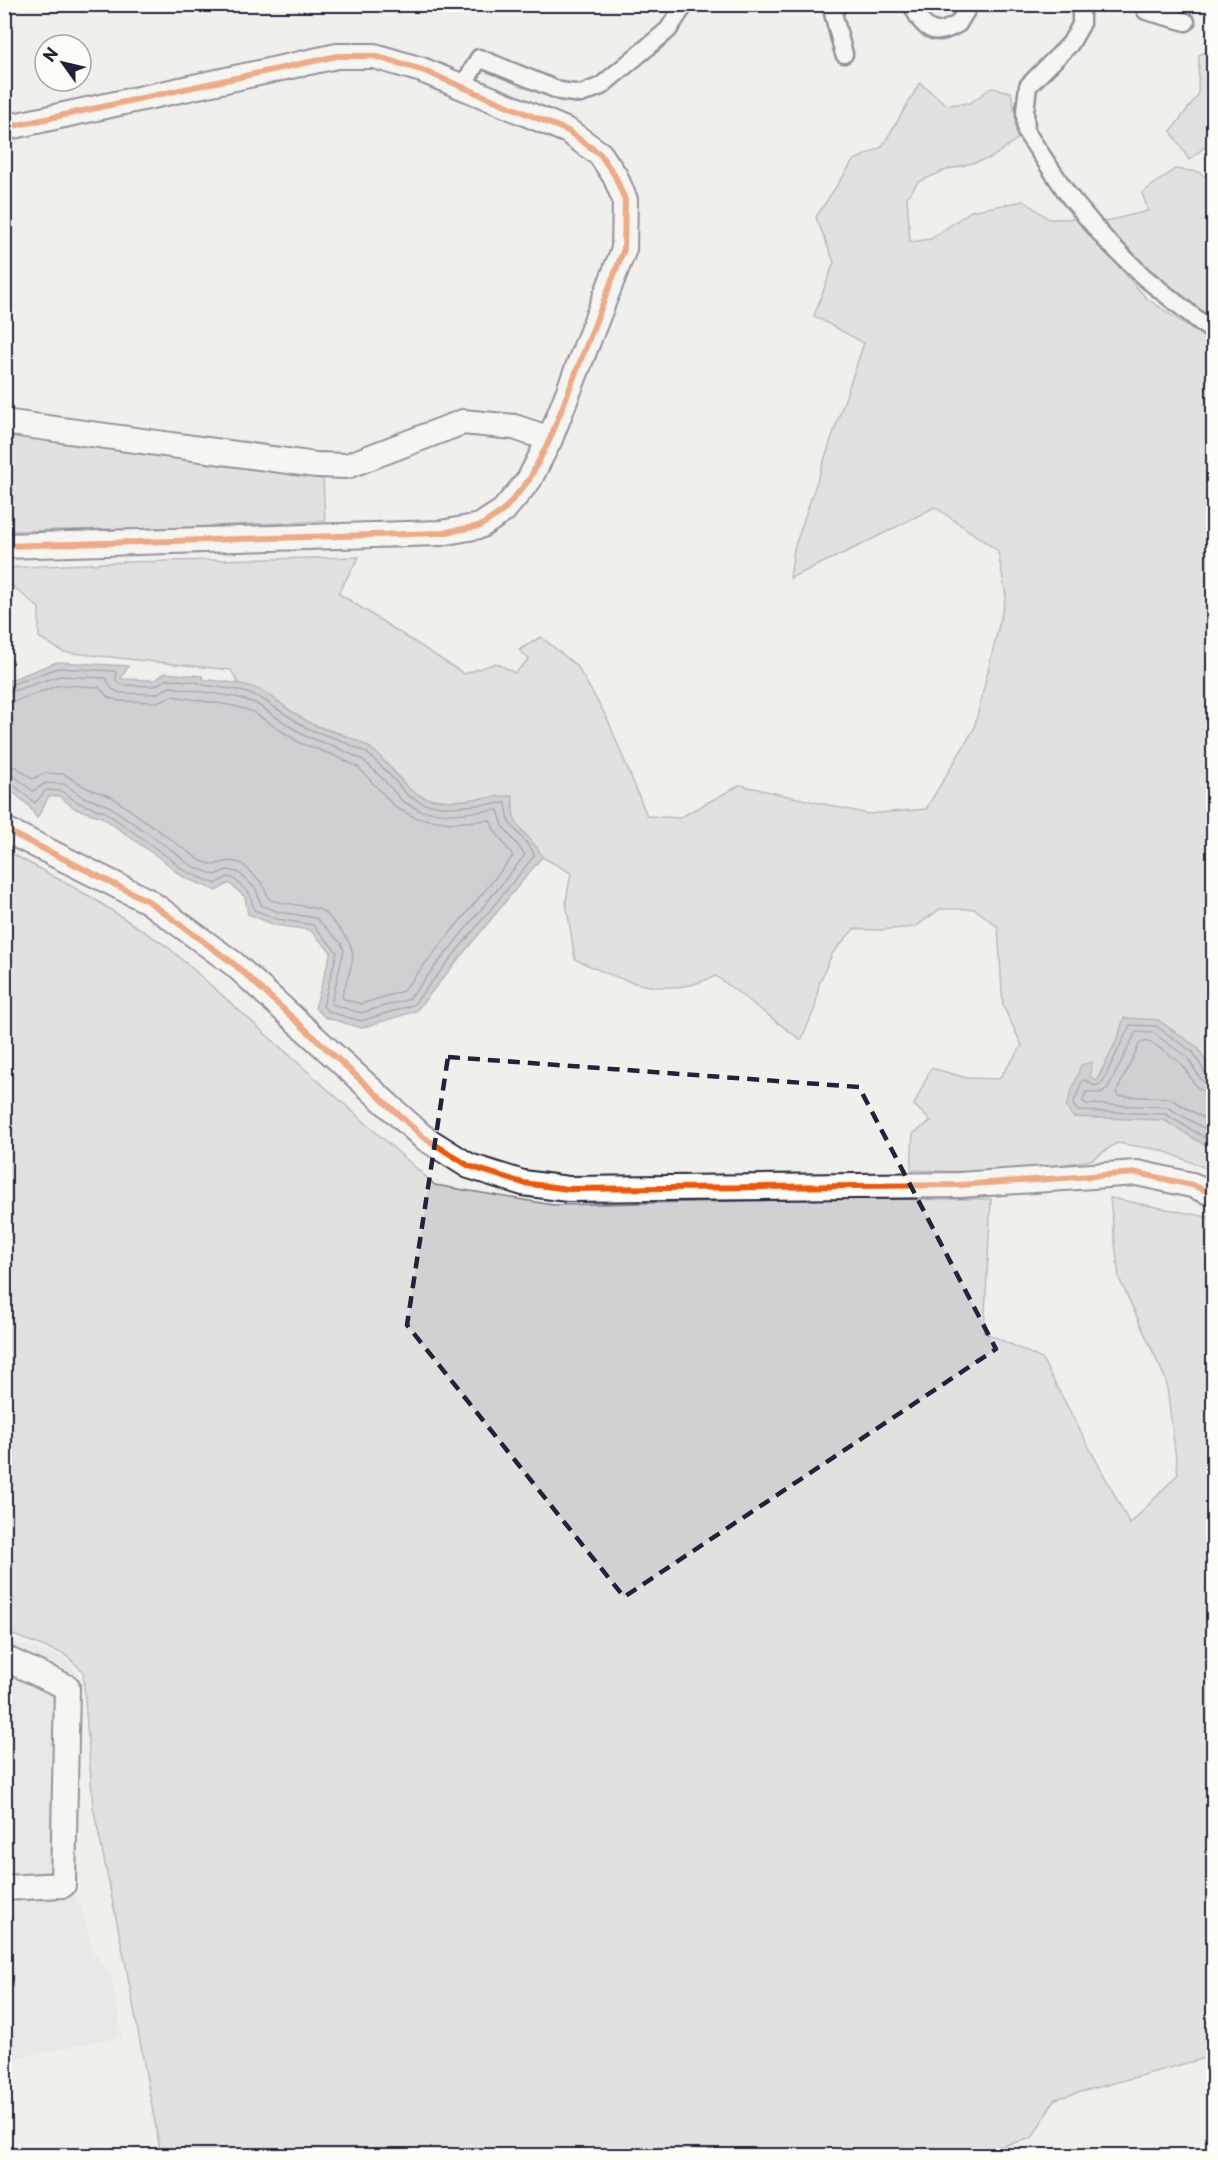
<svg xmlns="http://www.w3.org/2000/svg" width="1218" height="2160" font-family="'Playpen Sans',sans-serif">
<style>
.built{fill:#e0e0df}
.green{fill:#d2d1d1;stroke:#7a7a86;stroke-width:1.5}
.water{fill:#a9a9b0;stroke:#737381;stroke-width:1.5}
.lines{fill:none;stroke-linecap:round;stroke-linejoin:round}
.shore{stroke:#58586a;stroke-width:1.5}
.street-casing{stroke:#22223b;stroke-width:21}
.secondary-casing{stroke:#22223b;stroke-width:28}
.street{stroke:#fdfcf7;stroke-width:16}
.secondary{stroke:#fdfcf7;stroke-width:24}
.cycleway-casing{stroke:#fdfcf7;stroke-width:10}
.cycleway{stroke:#e8590c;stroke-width:6}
.marked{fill:none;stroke:#22223b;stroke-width:4.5;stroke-dasharray:12 8;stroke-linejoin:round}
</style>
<rect width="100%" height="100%" fill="#f0efec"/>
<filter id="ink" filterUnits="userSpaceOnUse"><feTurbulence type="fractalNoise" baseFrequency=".0167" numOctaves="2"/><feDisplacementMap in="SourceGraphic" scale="12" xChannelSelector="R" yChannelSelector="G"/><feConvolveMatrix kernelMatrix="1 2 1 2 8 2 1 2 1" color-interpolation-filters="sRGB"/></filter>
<g filter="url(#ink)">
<path class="built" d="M5,1640l59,18 14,17 -5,215 12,28 6,31 20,26 11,61 -117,24z"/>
<g class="green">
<path d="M1213,49v91l-24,20 -18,-29 27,-36 1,-40z"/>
<path d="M920,83l27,22 23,-2 21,-15 20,4 9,45 -29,21 -45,12 -28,12 -11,15 3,45 21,-3 40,-28 53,-10 25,18h28l69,79 67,45v728h-2l-13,-23 -40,-28 -34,-2 -6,20 -22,43 -6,-4 -16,40 90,3 49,30v21l-52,-21 -44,-7 -26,17 -81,13 -99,-3 2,-36 18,-13 -17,-16 17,-37 36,10 32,1 23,-33 -19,-41 -5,-78 -23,-18h-35l-25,18 -37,3 -24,-1 -22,25 -13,30 -4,24 -14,32 -85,-64c-8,3 -17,7 -26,9 -41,9 -79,-9 -115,-26l-9,-57 5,-29 -29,-16c-6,-16 -25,-26 -28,-40 -2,-7 -1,-14 -2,-21l-61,5 -25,-3 -15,-7 -18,-21 -22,-22 -29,-14 -31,-10 -50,-33 -22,-7 -8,-14 -168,-18 -24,-15v-29l-34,-28v-12l122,-6 232,-5 -21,36 126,81 32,-11 19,10 14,-14 -10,-9 22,-13 36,29 30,52 40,98 32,2 61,-33 128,29 58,-5 48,-80 32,-133 -8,-45 -63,-44 -76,39 -69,32 4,-29 70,-206 -50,-27 20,-54 -18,-45 37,-56 29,-14z"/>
<path d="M1175,169l24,3 14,11v141l-31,-27 -42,-31 -37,-44 45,-11 -6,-18z"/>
<path d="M5,434l318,45 2,42 -156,7 -164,3z"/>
<path d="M5,850l86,47 77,50 267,238 118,20 278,-6h160l-7,133 58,27 88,165 48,-50 -12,-94 -47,-102 -9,-80 103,20v838l-158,43 -23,39 -64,17h-807l-35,-189 -33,-160 -10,-135 -19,-17 -59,-22z"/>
</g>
<g class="water">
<path d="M57,662l71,4 -7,13 34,1 10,-7 37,3 1,3c19,3 41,3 59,12 17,9 32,25 50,33 19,9 42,12 59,25 20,14 31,41 54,49 28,8 60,-3 88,-2 0,7 -1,14 1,20 3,15 22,25 28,41l-126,154 -55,17 -36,-11 -10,-9 16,-56 -21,-22 -35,-5 -27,-11 -3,-17 -16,-14 -13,8c-17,-9 -34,-11 -47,-26l-67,-48 -26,-8 -17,-13h-10l-12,22 -8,-12 -24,-21v-103z"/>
<path d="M1124,1018l34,2 40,28 13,23h2v79l-49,-30 -91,-3 -7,-10 15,-42 11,-3 -2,15 7,4 21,-43z"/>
</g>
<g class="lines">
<g class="shore">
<path d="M4,687l54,-19 56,3 2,2v8l6,4 32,1 14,-7 29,3 6,3 35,5 21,7 49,32 32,11 27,13 22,21 18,21 17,9 27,3 55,-4 3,19 24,29 1,5 -121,149 -52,16 -32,-9 -6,-6 14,-54 -24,-27 -36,-6 -23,-9 -4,-16 -17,-16 -6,-1 -11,7c-17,-8 -31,-10 -44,-24l-67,-48 -26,-9 -18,-12 -15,-1 -11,13 -24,-20 -7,-2"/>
<path d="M4,694l55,-18 47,2 6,11 8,4 36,1 14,-7 66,10 19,6 50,33 31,11 27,13 20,19 19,22 19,10 31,3 46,-4 5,16 22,29 -116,144 -48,14 -30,-9 13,-54 -3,-7 -25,-25 -37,-6 -18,-7 -5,-16 -18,-17 -11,-2 -12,5c-15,-6 -26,-8 -38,-21l-68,-48 -26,-9 -19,-13 -18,-1 -13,8 -19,-15 -10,-2"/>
<path d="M4,703l9,-1 47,-17 39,2 9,10 11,4 38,1 16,-6 61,10 17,5 49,32 33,12 25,12 38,41 21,10 33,5 40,-3 5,11 18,25 -110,135 -42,13 -17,-5 -2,-2c8,-35 22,-42 -6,-72 -6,-7 -12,-15 -22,-17 -15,-4 -30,-3 -45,-9l-7,-16 -21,-20 -12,-2 -15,4 -13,-4 -89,-64 -25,-9 -23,-14 -18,-1 -14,6 -16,-12 -12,-2"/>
<path d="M1214,1077l-8,-3 -13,-22 -37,-26 -26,-1 -28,58 -7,3 -10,-6 -3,1 -9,24 5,6 87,3 49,29"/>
<path d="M1214,1084l-12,-3 -15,-24 -34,-24 -17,-1 -28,56 -8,5 -14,-1 -3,9 3,3 81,3 47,27"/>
<path d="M1214,1093c-22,0 -21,-17 -34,-30 -4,-4 -25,-19 -31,-21 -4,-1 -6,0 -9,1l-24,50 3,3 50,2 45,26"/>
</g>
<g class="street-casing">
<g id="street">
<path d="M839,4l-6,9 11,41"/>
<path d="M912,4c5,12 12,27 27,27 6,0 14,-5 19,-7l12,-20"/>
<path d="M1081,4v21l-11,19 -42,42 -3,25 1,21 43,64 36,43 39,38 70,56"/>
<path d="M1143,4l3,7 40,11"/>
<path d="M463,87l16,-29 81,33 21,3 20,-8 67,-56 17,-26"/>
</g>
</g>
<g class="secondary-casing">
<g id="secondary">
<path d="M4,128l333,-72h37l48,14 146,61 32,23 15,22 10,24 -1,49 -74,190 -21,41 -26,31 -23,15 -39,7 -437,13"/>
<path d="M4,422l312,43 31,1 116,-44 51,5 36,12"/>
<path d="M4,829l144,72 86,63 189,173 46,29 54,17 45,6 391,-4 178,-12 55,12 22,9"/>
<path d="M4,1658l63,29 -4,198 -59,3"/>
</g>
</g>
<use href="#street" class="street"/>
<use href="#secondary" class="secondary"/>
<g class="cycleway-casing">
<g id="cycleway">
<path d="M4,128l333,-72h37l48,14 146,61 32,23 15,22 10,24 -1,49 -74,190 -21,41 -26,31 -23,15 -39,7 -437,13"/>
<path d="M4,829l144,72 86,63 189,173 46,29 54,17 45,6 391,-4 178,-12 55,12 22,9"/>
</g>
</g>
<use href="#cycleway" class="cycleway"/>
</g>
</g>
<path d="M0 0H1218V2160H0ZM448,1057l411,30 137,262 -372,248 -217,-272z" fill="#f0efec" fill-opacity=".55" fill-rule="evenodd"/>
<path class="marked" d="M448,1057l411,30 137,262 -372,248 -217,-272z"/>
<rect width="1218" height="2160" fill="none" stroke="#fdfcf7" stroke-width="24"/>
<rect x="12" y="12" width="1194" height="2136" fill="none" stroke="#22223b" stroke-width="2" filter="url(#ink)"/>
<g transform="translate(63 63) rotate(304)"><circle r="28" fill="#fdfcf7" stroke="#a5a5ac" stroke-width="1.5"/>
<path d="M0-4.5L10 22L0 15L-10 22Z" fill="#22223b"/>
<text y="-9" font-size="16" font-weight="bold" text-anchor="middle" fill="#22223b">N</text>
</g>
</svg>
